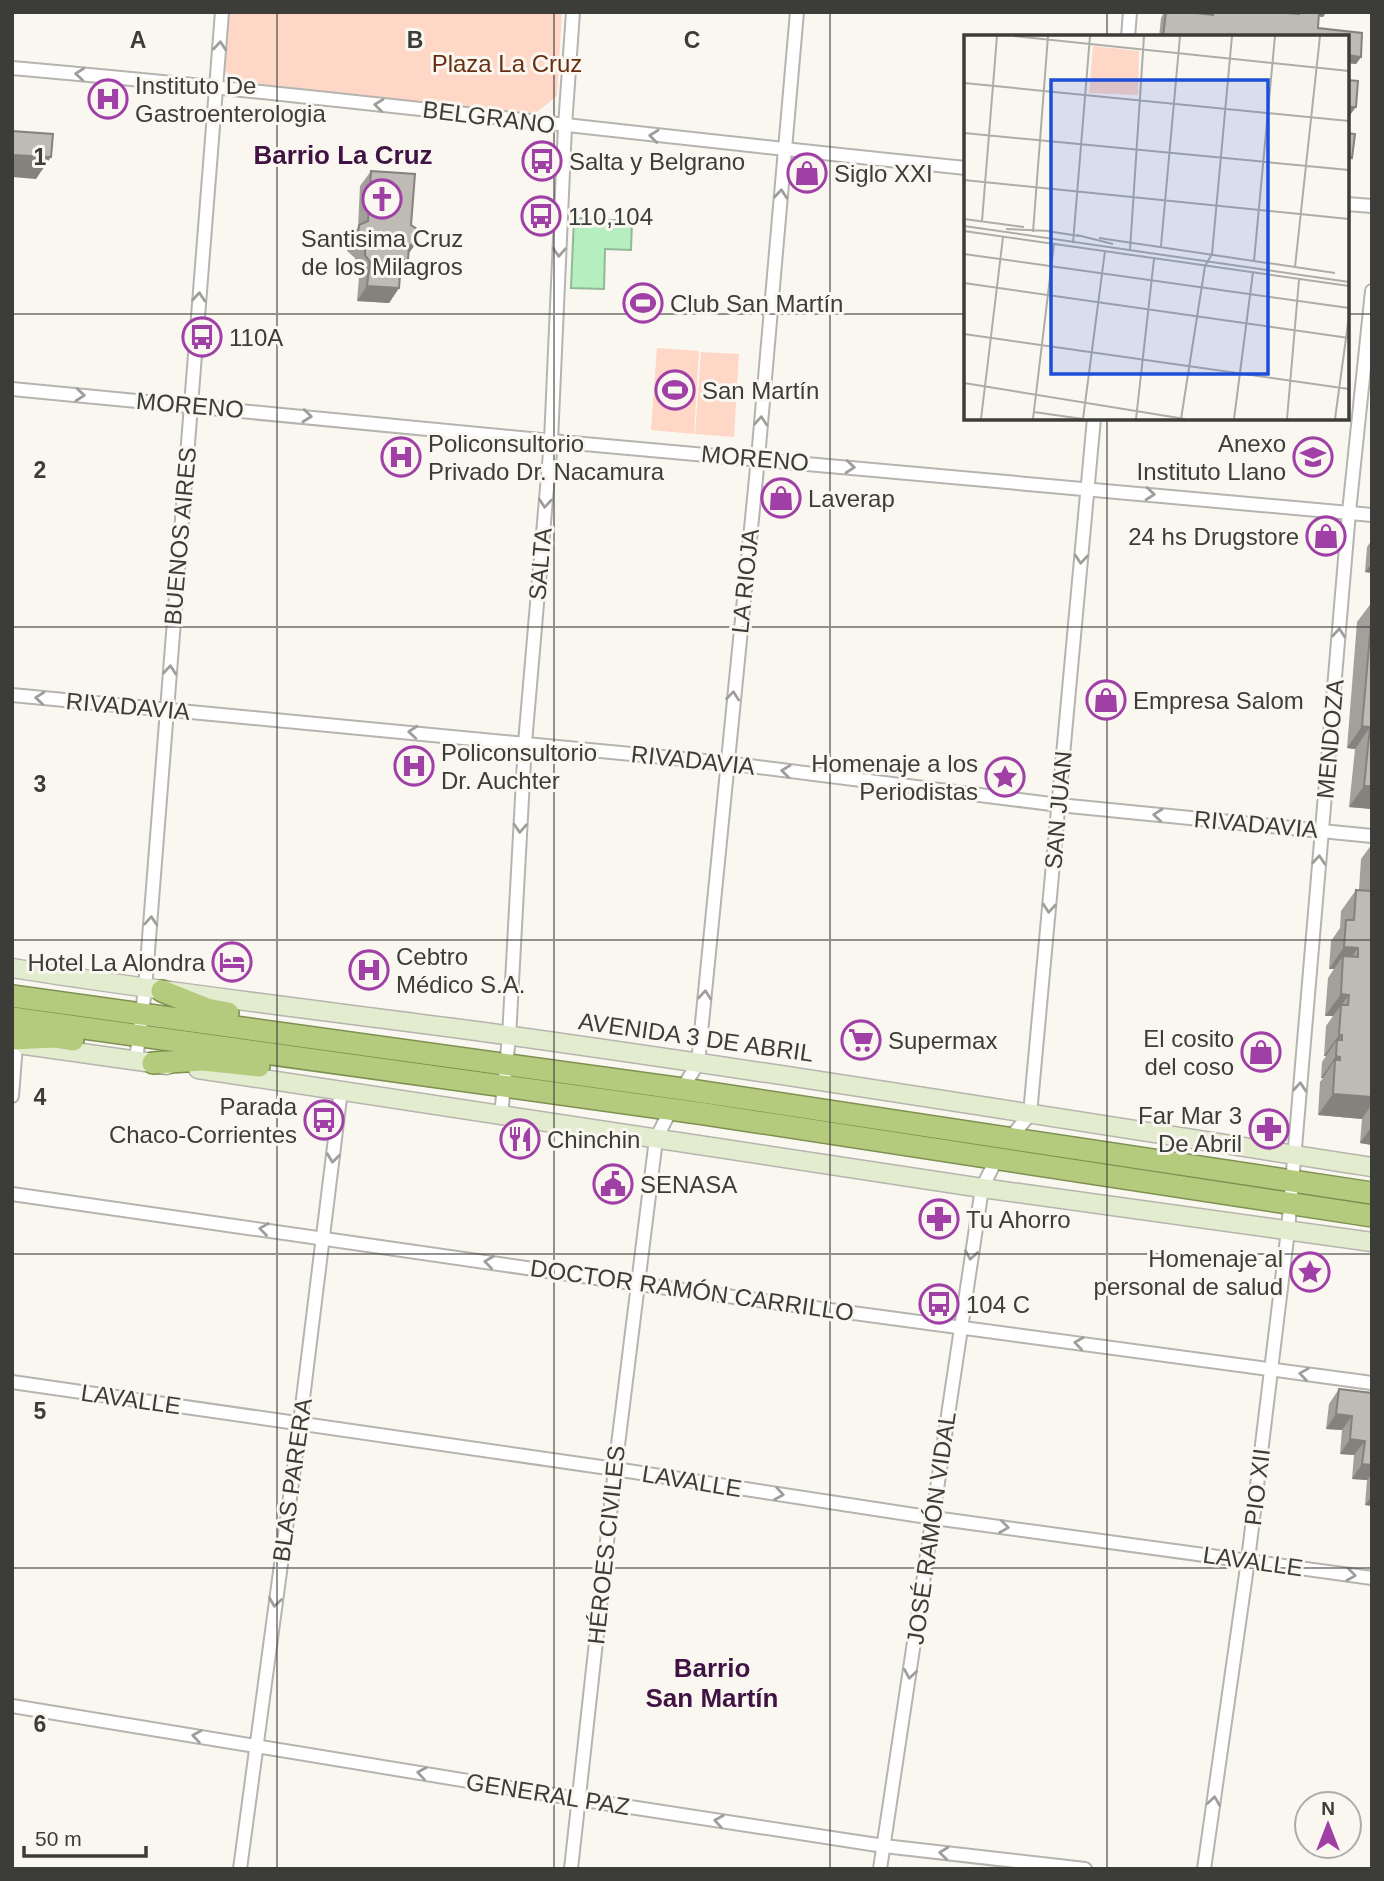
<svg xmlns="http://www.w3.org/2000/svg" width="1384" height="1881" font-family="Helvetica,sans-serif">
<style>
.green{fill:#ffd7c7}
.water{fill:#b5eebf;stroke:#91b997;stroke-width:2}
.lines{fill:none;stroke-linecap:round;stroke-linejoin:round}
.minor-casing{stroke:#b5b4ae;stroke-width:16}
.secondary-casing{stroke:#b5b4ae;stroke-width:21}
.trunk-casing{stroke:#7e9050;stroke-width:24}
.minor{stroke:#fff;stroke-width:12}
.secondary{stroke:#e3ecce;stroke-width:18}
.trunk{stroke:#b4cb7e;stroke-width:21}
.wall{fill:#a3a09b}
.shaded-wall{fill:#85827e}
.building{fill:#bebab4;stroke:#85827e;stroke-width:2}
.oneway{stroke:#9e9e9c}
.grid{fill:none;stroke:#3c3c39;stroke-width:2;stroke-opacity:0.55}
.labels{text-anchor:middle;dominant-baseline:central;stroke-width:6;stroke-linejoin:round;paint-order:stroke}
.park-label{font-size:24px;fill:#692e11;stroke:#f9f7f0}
.poi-label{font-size:24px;fill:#3c3c39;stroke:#f9f7f0;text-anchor:start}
.street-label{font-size:24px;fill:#3c3c39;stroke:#f9f7f0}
.neighbourhood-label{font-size:26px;font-weight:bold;fill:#411244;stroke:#f9f7f0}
.inset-road{fill:none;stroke:#adaca7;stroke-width:2}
.view{fill:#1d4ed8;fill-opacity:0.15;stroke:#1d4ed8;stroke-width:3.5}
.inset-edge{fill:none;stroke:#3c3c39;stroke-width:3.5}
.grid-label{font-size:23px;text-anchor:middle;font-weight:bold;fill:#3c3c39;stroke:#f9f7f0;stroke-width:6;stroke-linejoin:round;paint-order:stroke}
</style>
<rect width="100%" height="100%" fill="#f9f7f0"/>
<g class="green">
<path d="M226,12h336l-5,84 -26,21 -292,-31 -18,-20z"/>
<path d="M657,348l42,3 -5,83 -43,-4z"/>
<path d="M701,352l38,2 -5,83 -39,-3z"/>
</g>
<path class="water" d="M574,218l58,3 -1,29 -26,-1 -1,40 -33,-1z"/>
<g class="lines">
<g class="minor-casing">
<g id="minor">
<path d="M1128,37l2,-25"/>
<path d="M12,68c319,28 636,68 954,100"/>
<path d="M1347,204l25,2"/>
<path d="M12,389l539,52 821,74"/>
<path d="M12,695l714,68 333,42 313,31"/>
<path d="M136,1060l9,-71 77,-977"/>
<path d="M681,1091l17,-28 60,-605 39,-446"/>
<path d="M12,1096l4,-52"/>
<path d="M501,1115l8,-78 16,-294 26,-302 14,-315 8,-114"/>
<path d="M1008,1141l22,-27 64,-696"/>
<path d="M12,1194l626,90 734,99"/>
<path d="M12,1382l603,87 319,49 438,60"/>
<path d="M12,1706l566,93 306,47 201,23"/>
<path d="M240,1869l60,-446 41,-333"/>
<path d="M571,1869l44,-400 41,-330 16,-32"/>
<path d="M880,1869l102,-681 16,-32"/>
<path d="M1204,1869l44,-309 40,-330 61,-718 23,-221"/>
</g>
</g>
<g class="secondary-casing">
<g id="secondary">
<path d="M12,968c157,25 315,43 472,64 297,41 592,89 888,135"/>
<path d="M25,1045l142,20"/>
<path d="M198,1069l784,119 390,54"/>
</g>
</g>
<g class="trunk-casing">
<g id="trunk">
<path d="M162,991l45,18 21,4"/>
<path d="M12,996l671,93 689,104"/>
<path d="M12,1018l693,96 667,102"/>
<path d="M12,1039l42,-2 19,3"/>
<path d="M153,1063l50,-3 56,6"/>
</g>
</g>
<use href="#minor" class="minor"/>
<use href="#secondary" class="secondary"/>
<use href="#trunk" class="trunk"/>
</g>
<g class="wall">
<path d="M1164,12h23l21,2 1,-2h79v1l6,1v-2h32l-3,5 -4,-1 -1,12 44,5 -1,24 -5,7 -9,-1v-26h-188l2,-19z"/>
<path d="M371,171l40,54 6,17 -9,12 -7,17 -2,17 -10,15 -32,-2 2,-24 -4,-7v-12l-8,-7 2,-11 9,-13 2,-41z"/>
<path d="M1372,540v33l-7,-1 2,-25z"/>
<path d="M1372,602v207l-23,-2 6,-58 -8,-1 10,-126z"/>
<path d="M1372,844v301l-12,-2 2,-24 -44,-4 2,-33 3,-4h-2l1,-16 4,-6h-2l2,-30 7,-10h-8l3,-38 6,-9h-5l2,-28 9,-13 1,-17 15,-21h3l2,-31z"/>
<path d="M1339,1389l33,4v113l-7,-1 2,-25 -15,-1 2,-24 -14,-1 2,-24 -16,-1 3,-25z"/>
</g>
<g class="shaded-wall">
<path d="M1317,12h9l-3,5 -9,-1z"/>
<path d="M1347,55l14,2 -5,7 -9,-1z"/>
<path d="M1347,107h9l-6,8h-3z"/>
<path d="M12,155l39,2 -15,22 -24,-2z"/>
<path d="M1347,157l5,1 -5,7z"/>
<path d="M417,242l-11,15 3,-11z"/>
<path d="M408,260l-10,15 3,-12z"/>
<path d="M367,286l32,2 -10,15 -32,-2z"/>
<path d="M1372,563v10l-7,-1z"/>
<path d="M1362,726l8,1 -15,22 -8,-1z"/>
<path d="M1364,786h8v23l-23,-2z"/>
<path d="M1344,947l14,1 -15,22v-14l-9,13h-5z"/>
<path d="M1341,994l8,1 -16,21h-8z"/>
<path d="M1339,1035h3l-5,8v-3l-11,16h-2z"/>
<path d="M1336,1056l4,1 -5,7v-4l-12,18h-2z"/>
<path d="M1333,1094l39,3v7l-10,15 -44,-4z"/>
<path d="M1372,1126v19l-12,-2z"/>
<path d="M1336,1414l16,2 -10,14 -16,-1z"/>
<path d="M1350,1439l15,2 -11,14 -14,-1z"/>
<path d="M1362,1464l10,1v9l-5,6 -15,-1z"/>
<path d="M1372,1496v10l-7,-1z"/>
</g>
<g class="building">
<path d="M1166,12h21l26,3v-3h75v1l11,1v-2h20l-1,16 44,5 -1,24 -14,-2v-18h-184z"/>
<path d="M1347,80l11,1 -2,26h-9z"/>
<path d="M12,131l41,3 -2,23 -39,-2z"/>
<path d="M1347,133l8,1 -3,24 -5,-1z"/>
<path d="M371,171l44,3 -4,51 6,4v13l-8,4 -1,14 -7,3 -2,25 -32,-2 3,-24 -5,-7v-12l-7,-7 1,-11 9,-4z"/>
<path d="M1372,612v174h-8l6,-59 -8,-1z"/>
<path d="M1356,890l16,1v206l-39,-3 2,-34h5v-3l-4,-1 1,-16h5v-5h-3l2,-30h7l1,-10 -8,-1 2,-38 15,1v-9l-14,-1 2,-27h8z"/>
<path d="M1339,1389l33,4v72l-10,-1 3,-23 -15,-2 2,-23 -16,-2z"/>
</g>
<defs><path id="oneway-chevron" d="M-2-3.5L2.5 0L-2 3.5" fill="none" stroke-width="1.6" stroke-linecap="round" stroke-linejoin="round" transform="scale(1.75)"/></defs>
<g class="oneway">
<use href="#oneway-chevron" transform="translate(220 46) rotate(-85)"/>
<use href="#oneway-chevron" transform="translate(80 74) rotate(-175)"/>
<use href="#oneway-chevron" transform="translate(379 105) rotate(-173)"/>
<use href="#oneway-chevron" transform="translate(654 136) rotate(-174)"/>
<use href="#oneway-chevron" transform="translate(781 194) rotate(-85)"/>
<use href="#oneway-chevron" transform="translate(559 252) rotate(93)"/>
<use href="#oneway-chevron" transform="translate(199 297) rotate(-85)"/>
<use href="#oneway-chevron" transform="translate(80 395) rotate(5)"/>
<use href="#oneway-chevron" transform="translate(307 416) rotate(6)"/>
<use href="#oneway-chevron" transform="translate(761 421) rotate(-85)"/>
<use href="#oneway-chevron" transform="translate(850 467) rotate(5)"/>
<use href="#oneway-chevron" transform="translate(1150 494) rotate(5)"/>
<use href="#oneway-chevron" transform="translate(545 503) rotate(95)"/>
<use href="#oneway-chevron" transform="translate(1081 559) rotate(95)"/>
<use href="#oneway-chevron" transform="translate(1339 633) rotate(-85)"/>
<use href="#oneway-chevron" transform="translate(170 670) rotate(-85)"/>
<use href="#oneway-chevron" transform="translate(733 696) rotate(-84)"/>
<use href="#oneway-chevron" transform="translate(40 698) rotate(-175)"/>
<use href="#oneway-chevron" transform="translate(413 732) rotate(-175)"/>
<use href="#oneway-chevron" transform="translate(786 771) rotate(-173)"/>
<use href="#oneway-chevron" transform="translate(1158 815) rotate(-175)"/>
<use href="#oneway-chevron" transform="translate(520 828) rotate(93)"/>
<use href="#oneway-chevron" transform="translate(1319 860) rotate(-85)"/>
<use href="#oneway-chevron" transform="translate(1049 908) rotate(95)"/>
<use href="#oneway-chevron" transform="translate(151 921) rotate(-86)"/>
<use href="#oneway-chevron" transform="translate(705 995) rotate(-85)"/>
<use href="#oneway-chevron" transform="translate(1300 1087) rotate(-85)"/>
<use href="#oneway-chevron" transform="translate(333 1158) rotate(97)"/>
<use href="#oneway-chevron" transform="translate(264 1229) rotate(-172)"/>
<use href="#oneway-chevron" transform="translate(971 1255) rotate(99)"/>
<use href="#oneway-chevron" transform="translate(489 1262) rotate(-172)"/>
<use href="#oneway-chevron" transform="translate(1079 1343) rotate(-172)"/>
<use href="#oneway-chevron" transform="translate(1304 1374) rotate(-172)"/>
<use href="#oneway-chevron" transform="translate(779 1494) rotate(9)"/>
<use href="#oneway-chevron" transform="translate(1004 1527) rotate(8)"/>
<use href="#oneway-chevron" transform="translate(1351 1575) rotate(8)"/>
<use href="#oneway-chevron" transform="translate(275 1602) rotate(98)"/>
<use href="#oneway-chevron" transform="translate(910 1674) rotate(99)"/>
<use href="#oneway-chevron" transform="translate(197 1736) rotate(-171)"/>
<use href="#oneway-chevron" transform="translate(422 1773) rotate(-171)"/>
<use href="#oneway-chevron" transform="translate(1214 1801) rotate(-82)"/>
<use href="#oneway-chevron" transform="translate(719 1821) rotate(-171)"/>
<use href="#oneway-chevron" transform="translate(944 1853) rotate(-174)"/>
</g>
<path class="grid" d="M277,12v1857M554,12v1857M830,12v1857M1107,12v25M12,314h954M1347,314h25M1107,418v1451M12,627h1360M12,940h1360M12,1254h1360M12,1568h1360"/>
<defs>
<g id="hospital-ring" transform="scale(2.0125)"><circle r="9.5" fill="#f9f7f0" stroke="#a040a7" stroke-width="1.5"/><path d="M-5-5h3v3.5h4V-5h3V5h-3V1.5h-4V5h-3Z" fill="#a040a7"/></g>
<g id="bus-ring" transform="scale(2.0125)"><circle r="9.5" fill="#f9f7f0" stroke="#a040a7" stroke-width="1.5"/><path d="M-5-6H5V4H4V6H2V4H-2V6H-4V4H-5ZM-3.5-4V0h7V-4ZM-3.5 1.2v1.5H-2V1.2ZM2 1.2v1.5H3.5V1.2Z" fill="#a040a7"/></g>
<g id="shop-ring" transform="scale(2.0125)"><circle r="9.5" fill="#f9f7f0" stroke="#a040a7" stroke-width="1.5"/><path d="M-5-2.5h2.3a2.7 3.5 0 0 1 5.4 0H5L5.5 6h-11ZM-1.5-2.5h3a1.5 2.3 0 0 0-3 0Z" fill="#a040a7"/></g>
<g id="church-ring" transform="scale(2.0125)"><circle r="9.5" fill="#f9f7f0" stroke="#a040a7" stroke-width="1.5"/><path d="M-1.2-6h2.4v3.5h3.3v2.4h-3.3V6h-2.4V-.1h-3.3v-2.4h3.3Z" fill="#a040a7"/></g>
<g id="stadium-ring" transform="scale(2.0125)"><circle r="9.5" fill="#f9f7f0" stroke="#a040a7" stroke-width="1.5"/><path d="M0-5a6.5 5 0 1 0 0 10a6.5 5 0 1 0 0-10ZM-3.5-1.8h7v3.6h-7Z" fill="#a040a7"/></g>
<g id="university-ring" transform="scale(2.0125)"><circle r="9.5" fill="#f9f7f0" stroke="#a040a7" stroke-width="1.5"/><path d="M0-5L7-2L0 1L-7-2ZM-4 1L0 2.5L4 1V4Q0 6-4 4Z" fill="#a040a7"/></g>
<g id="sight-ring" transform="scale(2.0125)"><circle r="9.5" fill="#f9f7f0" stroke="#a040a7" stroke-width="1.5"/><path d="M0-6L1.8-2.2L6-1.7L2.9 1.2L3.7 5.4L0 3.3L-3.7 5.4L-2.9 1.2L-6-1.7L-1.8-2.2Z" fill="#a040a7"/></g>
<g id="hotel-ring" transform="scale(2.0125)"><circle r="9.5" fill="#f9f7f0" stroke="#a040a7" stroke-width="1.5"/><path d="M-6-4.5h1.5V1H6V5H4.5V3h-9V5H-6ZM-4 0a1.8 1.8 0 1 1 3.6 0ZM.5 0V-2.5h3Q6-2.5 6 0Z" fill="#a040a7"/></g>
<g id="supermarket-ring" transform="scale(2.0125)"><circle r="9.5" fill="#f9f7f0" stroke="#a040a7" stroke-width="1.5"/><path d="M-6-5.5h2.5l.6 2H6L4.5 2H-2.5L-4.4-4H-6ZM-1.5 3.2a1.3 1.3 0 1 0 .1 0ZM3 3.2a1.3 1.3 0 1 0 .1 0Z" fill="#a040a7"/></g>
<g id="pharmacy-ring" transform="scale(2.0125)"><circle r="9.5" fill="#f9f7f0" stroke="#a040a7" stroke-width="1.5"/><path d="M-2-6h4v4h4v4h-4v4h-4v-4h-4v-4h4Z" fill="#a040a7"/></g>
<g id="restaurant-ring" transform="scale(2.0125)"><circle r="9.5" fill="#f9f7f0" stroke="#a040a7" stroke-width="1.5"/><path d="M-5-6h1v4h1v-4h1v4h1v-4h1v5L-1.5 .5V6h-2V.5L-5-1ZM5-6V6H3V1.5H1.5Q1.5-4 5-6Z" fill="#a040a7"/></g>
<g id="civic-ring" transform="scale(2.0125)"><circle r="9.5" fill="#f9f7f0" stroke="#a040a7" stroke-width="1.5"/><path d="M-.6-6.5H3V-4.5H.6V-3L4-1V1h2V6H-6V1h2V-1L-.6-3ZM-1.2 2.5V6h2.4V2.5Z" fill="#a040a7"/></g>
</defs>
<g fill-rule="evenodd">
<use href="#hospital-ring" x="108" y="99"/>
<use href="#bus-ring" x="542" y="161"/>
<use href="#shop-ring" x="807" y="173"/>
<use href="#church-ring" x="382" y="199"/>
<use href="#bus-ring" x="541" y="216"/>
<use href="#stadium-ring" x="643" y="303"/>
<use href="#bus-ring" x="202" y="337"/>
<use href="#stadium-ring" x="675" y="390"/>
<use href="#hospital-ring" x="401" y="457"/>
<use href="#university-ring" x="1313" y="457"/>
<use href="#shop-ring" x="781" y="498"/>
<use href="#shop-ring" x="1326" y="536"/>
<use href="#shop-ring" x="1106" y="700"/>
<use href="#hospital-ring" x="414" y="766"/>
<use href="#sight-ring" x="1005" y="777"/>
<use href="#hotel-ring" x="232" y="962"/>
<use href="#hospital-ring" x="369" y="970"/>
<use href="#supermarket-ring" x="861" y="1040"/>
<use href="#shop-ring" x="1261" y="1052"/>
<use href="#bus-ring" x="324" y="1120"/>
<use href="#pharmacy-ring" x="1269" y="1129"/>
<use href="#restaurant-ring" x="520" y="1139"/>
<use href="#civic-ring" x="613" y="1184"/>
<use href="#pharmacy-ring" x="939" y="1219"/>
<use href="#sight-ring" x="1310" y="1272"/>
<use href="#bus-ring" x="939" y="1304"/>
</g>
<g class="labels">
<g class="park-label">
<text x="507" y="63">Plaza La Cruz</text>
</g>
<g class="poi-label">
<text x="135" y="85">Instituto De<tspan x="135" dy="28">Gastroenterologia</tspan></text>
<text x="569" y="161">Salta y Belgrano</text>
<text x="834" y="173">Siglo XXI</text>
<text x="568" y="216">110,104</text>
<text x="382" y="238" text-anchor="middle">Santisima Cruz<tspan x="382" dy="28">de los Milagros</tspan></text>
<text x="670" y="303">Club San Martín</text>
<text x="229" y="337">110A</text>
<text x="702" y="390">San Martín</text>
<text x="428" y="443">Policonsultorio<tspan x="428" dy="28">Privado Dr. Nacamura</tspan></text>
<text x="1286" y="443" text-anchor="end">Anexo<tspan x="1286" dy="28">Instituto Llano</tspan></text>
<text x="808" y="498">Laverap</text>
<text x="1299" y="536" text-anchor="end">24 hs Drugstore</text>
<text x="1133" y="700">Empresa Salom</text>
<text x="441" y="752">Policonsultorio<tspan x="441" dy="28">Dr. Auchter</tspan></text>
<text x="978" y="763" text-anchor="end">Homenaje a los<tspan x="978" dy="28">Periodistas</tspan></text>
<text x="396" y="956">Cebtro<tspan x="396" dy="28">Médico S.A.</tspan></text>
<text x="205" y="962" text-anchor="end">Hotel La Alondra</text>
<text x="1234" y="1038" text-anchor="end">El cosito<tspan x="1234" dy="28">del coso</tspan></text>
<text x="888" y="1040">Supermax</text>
<text x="297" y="1106" text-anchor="end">Parada<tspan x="297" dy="28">Chaco-Corrientes</tspan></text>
<text x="1242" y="1115" text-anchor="end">Far Mar 3<tspan x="1242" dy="28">De Abril</tspan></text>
<text x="547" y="1139">Chinchin</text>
<text x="640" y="1184">SENASA</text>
<text x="966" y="1219">Tu Ahorro</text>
<text x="1283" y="1258" text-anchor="end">Homenaje al<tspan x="1283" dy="28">personal de salud</tspan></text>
<text x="966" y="1304">104 C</text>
</g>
<g class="street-label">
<text transform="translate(489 117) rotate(7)">BELGRANO</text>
<text transform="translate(190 405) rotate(5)">MORENO</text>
<text transform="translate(755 458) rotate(5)">MORENO</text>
<text transform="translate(180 536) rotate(-85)">BUENOS AIRES</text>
<text transform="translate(540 564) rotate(-85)">SALTA</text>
<text transform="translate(745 581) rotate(-84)">LA RIOJA</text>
<text transform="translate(128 706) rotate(5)">RIVADAVIA</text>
<text transform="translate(1330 739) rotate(-85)">MENDOZA</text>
<text transform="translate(693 760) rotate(6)">RIVADAVIA</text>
<text transform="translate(1058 810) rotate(-85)">SAN JUAN</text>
<text transform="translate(1256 824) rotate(5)">RIVADAVIA</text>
<text transform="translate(696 1037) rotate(8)">AVENIDA 3 DE ABRIL</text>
<text transform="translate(692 1290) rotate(8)">DOCTOR RAMÓN CARRILLO</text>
<text transform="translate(131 1399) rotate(8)">LAVALLE</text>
<text transform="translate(292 1480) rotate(-82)">BLAS PARERA</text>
<text transform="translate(692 1481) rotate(9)">LAVALLE</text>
<text transform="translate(1257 1487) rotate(-83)">PIO XII</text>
<text transform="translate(931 1528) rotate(-82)">JOSÉ RAMÓN VIDAL</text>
<text transform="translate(606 1545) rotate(-84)">HÉROES CIVILES</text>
<text transform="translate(1253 1561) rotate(8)">LAVALLE</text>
<text transform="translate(548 1794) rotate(9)">GENERAL PAZ</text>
</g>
<g class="neighbourhood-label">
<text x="343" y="155">Barrio La Cruz</text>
<text x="712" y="1668">Barrio<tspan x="712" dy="30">San Martín</tspan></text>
</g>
</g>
<g transform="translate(964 35)">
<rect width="385" height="385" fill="#f9f7f0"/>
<path d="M129,11l46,5 -1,44 -49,-2z" fill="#ffd7c7"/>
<path class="inset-road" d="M50,1l335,35M0,48l385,38M0,98l385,37M0,145l385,39M0,184l60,8M18,186l15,-185M0,191l385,56M42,194l44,2M0,196l385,55M83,196l32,5M69,197l15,-196M113,200l36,9M135,203l236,35M109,208l17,-207M197,211l19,-210M166,215l14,-214M0,219l385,54M290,226l21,-225M331,232l25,-231M0,248l385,55M0,299l385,55M0,348l221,36M70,377l49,7M17,384l22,-182M69,384l21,-175M119,384l22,-168M172,384l18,-160M217,384l24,-153 7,-12 20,-218M270,384l19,-147M323,384l12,-139M371,384l14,-103"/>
<path class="view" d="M87,45h217v294h-217z"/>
<rect width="385" height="385" class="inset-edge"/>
</g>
<g class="grid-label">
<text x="138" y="48">A</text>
<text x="415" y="48">B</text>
<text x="692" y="48">C</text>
<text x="40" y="165">1</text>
<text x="40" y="478">2</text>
<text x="40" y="792">3</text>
<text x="40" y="1105">4</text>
<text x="40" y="1419">5</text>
<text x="40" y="1732">6</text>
</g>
<rect width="1384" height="1881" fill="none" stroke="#3c3c39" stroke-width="28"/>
<g transform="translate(1328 1825)"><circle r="33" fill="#f9f7f0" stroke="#adaca7" stroke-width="2"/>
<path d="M0-5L12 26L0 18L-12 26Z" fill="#a040a7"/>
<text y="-10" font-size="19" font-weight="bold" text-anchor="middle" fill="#3c3c39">N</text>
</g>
<path d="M24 1846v10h122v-10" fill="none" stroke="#3c3c39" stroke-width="3.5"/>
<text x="35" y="1846" font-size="21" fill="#3c3c39" stroke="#f9f7f0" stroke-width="5" paint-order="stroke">50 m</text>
</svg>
